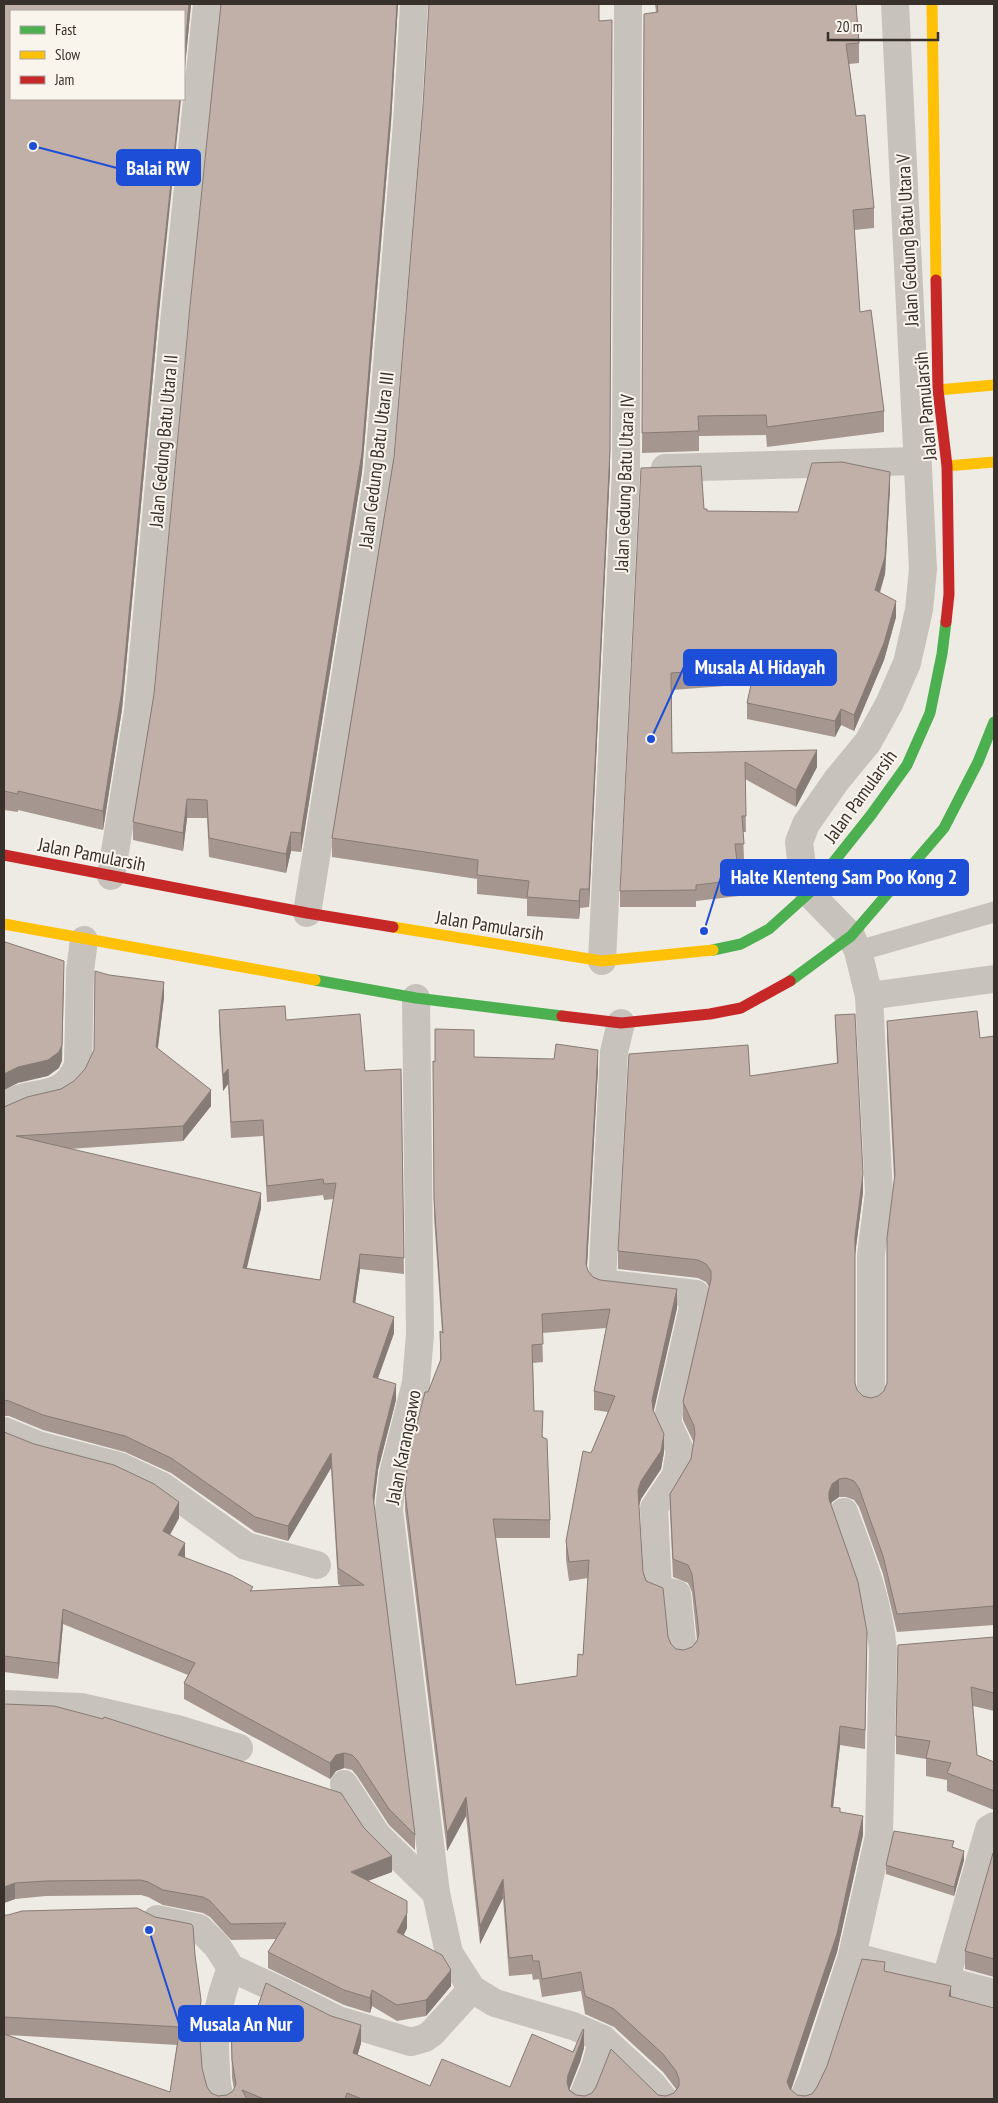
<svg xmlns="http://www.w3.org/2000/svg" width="998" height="2103" font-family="'PT Sans Narrow',sans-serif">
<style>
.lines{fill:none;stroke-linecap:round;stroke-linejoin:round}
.lane{stroke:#c7c2bc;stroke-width:21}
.street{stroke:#c7c2bc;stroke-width:28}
.fast{stroke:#4caf50;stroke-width:11}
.slow{stroke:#ffc107;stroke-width:11}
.jam{stroke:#c62828;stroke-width:11}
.wall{fill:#a59790;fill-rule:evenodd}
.shaded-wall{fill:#867b75}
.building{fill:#c0b0a7;stroke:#867b75;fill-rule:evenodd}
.labels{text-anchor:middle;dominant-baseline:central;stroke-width:4;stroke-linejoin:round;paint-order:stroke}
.street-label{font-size:19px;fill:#38302b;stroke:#f9f4ec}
.leader{fill:none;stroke:#1d4ed8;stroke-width:2}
.callout-dot{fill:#1d4ed8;stroke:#f9f4ec;stroke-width:2}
.callout{fill:#1d4ed8;stroke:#1d4ed8;stroke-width:2}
.callout-label{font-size:20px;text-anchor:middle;font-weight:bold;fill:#fff}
</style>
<rect width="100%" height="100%" fill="#eeeae4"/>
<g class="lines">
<path class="lane" d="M858,951l136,-39"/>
<g class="street">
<path d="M895,4l28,565 -4,41 -12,53 -18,41 -21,38 -32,39 -30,43 -7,18 3,25 7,26 42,43 7,15 11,45 125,-17"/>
<path d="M665,468l252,-7"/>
<path d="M111,876l27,-165 36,-388 33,-319"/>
<path d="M307,913l71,-439 29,-351 7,-119"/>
<path d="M602,961l24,-492 2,-465"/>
<path d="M869,996l10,197 -8,62v146"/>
<path d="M416,998l4,336 -4,49 -23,91 -4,36 47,383 13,60 23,36 23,14 78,23 30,13 49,45 12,15"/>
<path d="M621,1023l-7,29 -12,231 94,11 -29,128 13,28 -4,25 -22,33 4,81 19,5 6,59"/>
<path d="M4,1107c22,-20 59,-2 74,-42l2,-94 4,-31"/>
<path d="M4,1431l34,14 81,21 43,20 84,60 71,19"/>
<path d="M4,1704l77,3 96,22 62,19"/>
<path d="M344,1784l33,51 59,58"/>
<path d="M157,1919l42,9 18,18 14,22 52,24 55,28 73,22 14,-4 7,-5 40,-44"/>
<path d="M852,1956l142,37"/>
<path d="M946,1979l43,-150 5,-3"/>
<path d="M221,2099c-4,-9 -5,-21 -5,-31 -3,-38 1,-64 15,-100"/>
<path d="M582,2099l13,-32 8,-28"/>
<path d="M803,2099l9,-20 40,-123 27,-120 4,-187c-5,-50 -22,-91 -39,-137"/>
</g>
<g class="fast">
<path d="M713,950l28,-6 28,-15 40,-36 62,-78 36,-50 23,-52 12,-59 4,-32"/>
<path d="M315,980l101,18 146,18"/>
<path d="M790,981l61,-45 93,-108 34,-66 16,-40"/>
</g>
<g class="slow">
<path d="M932,4l4,276"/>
<path d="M938,390l56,-5"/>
<path d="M947,466l47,-4"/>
<path d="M4,924l311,56"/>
<path d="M393,927l209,34 111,-11"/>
</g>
<g class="jam">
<path d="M936,280l2,110 9,76 2,128 -3,28"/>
<path d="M4,855l303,58 86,14"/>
<path d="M562,1016l59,7 89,-9 31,-6 49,-27"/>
</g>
</g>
<g class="wall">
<path d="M4,4h187l-7,73v-66l-26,311 -36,387 -19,121 -85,-20v2l-14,-2z"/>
<path d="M221,4h177l-7,118 -29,350 -61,380 -10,-1 -5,22 -77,-16 -2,-39h-20l-4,33 -50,-11v-18l21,-128z"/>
<path d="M655,4h201l3,39v20l-10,1 7,52 18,92v20l-20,2 6,82 24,99v21l-117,15 -1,-12 -67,1v15l-57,2 2,-439 12,-2z"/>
<path d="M423,106l187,363 -21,438 -9,1 -1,11 -52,-3v-17l-50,-5v-15l-145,-22v-19l62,-381z"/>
<path d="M890,488l-5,86 -5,19 16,24 -12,43 -30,71 -13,-6 -6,12 -88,-18v-16l4,-19 -79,6v63l145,14 -21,40 -51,-28 1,53h-3l1,28 -7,1 2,19v16l-43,5v6h-76v-16l84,-382 3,2 91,1z"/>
<path d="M164,997l-6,51 53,58 -28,35 -114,8 192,59 -14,60 73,12 14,-81 -10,1 -1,-5 -56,7 -4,-66 -32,2 -3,-54 -5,7 -4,-65v-16l67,10 79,51 36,-2 3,205 -44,-5 -5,34 39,30 -16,45 18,22 -18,70 -4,33 41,332v15l-26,-25 -32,-49 -5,-6 -8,-2 -8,3 -6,8 -146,-80v-16l4,-8 -125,-51 -5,55 -54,-7v-240l175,86 -9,17 15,23 68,33 88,-5 -3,-2 -7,-116 -43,73 -33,-9 -84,-59 -46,-21 -82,-22 -34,-14h-5v-309l57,-18 13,-8z"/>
<path d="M835,1015l28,177 -8,63v128l2,7 6,6 8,2 7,-2 6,-5 3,-8 7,-204 -7,-140v-18l93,17 14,-2v589l-97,7 -14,-58 -24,-67 -5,-7 -8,-3h-7l-7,5 -1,2 36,146 -2,99 -25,-4 -7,62 7,6 23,22 -26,117 -46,138 6,5 8,1 7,-2 5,-7 68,-116 66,26 43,102h-990v-184l191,40 6,63 -1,17 2,33 5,19 4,6 7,3 9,-1 6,-4 1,-2 -2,-11 -1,-58 20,6 110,17 -4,12 73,31 80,1 63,-35 11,-4 -4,14 -11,27 7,6 9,1 73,-1 8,1 8,-3 2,-4 -13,-17 -49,-45 -29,-13 -4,-23 -39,6 -3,-18 -6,1 -1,-6 -23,2 -6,-78 -23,46 -14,-128 -19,35 -42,-341v-18l23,-100 12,-31v-30l2,1 -8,-114 -1,-157 41,-4 124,11 -11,200 1,3 5,6 84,31 -24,103 11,41 -3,17 -20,30 -2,7 4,66 28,72 5,5 8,1 8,-3 5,-7 -5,-48 -4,-9 -15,-6 -3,-65v-18l21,-35 3,-16 -11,-23v-18l26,-115 -3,-5 -8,-4 -80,-9v-18l132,-175 87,-12zM606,1328l-12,63v19l14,2 -17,41 -25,88v18l3,22 19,-3 -5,77 -6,21 -61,9 -21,-147h55v-18l-7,-83 -9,-26 -1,-48 10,-1 -1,-29zM8,2035l169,10 -7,47z"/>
<path d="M994,1637v74l-21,-5 4,49 17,7v48l-47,-19v-11l-21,-4v-17l-30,-5v-18z"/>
<path d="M4,1704l388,168 -24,9 39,47 -3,7 47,51 -25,30 -29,5 -25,-15 -2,7 -26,-8 -76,-37v-16l9,-13 -46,1 -21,-23 -7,-4 -40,-8 -15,-8 -7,-2 -95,1 -31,3 -11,4z"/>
<path d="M954,1847l10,13 -10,36 -68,-22v-9z"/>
<path d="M994,1854v123l-29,-8v-18z"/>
</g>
<g class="shaded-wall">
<path d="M189,4h2l-7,73v-19z"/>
<path d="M397,4h1l-7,118 -29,350 -61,380v-19z"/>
<path d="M612,20l-2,449 -21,438v-18z"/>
<path d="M180,99h1l-23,223 -36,387 -19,121v-19l55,-508z"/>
<path d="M890,472v16l-5,86 -10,33v-17z"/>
<path d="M896,601v16l-12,43 -30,71v-16z"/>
<path d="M841,709v16l-6,12v-16z"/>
<path d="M817,750v17l-21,40v-17z"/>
<path d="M187,799v19l-4,33v-18z"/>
<path d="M291,832v19l-5,22v-19z"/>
<path d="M580,889v19l-1,11v-18z"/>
<path d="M64,976l-2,85 -3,7 -11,8 -30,7 -14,7v-16z"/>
<path d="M164,982v15l-8,65v-15z"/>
<path d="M598,1050v18l-12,214v-18z"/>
<path d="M228,1069v15l-5,7v-16z"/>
<path d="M211,1090v16l-28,35v-15z"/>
<path d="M863,1174v18l-8,63v-18z"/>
<path d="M261,1193v15l-18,75v-15z"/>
<path d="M360,1254v15l-7,49v-16z"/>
<path d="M677,1289v19l-25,111v-19z"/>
<path d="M394,1317v16l-21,59v-15z"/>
<path d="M396,1384v16l-18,70 -5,42v-16l5,-41z"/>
<path d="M664,1434v18l-3,17 -20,30 -3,10v-19l3,-9z"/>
<path d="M331,1453v15l-43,73v-15z"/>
<path d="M839,1479v18l-7,5 -3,8v-18l3,-8z"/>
<path d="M179,1502v16l-16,29v-16z"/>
<path d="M185,1543v15l-7,-3z"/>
<path d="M63,1609v15l-5,55v-16z"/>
<path d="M840,1726v19l-9,80v-18z"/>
<path d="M344,1753v15l-8,3 -6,8v-16l6,-8z"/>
<path d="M466,1797v19l-19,35v-18z"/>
<path d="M863,1816v19l-26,117 -49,147 -1,-17z"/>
<path d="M964,1851v9l-10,36v-9z"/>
<path d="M392,1856v16l-41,15v-15z"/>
<path d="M503,1879v19l-23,46v-18z"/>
<path d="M15,1883v16l-11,4v-16z"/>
<path d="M407,1913v15l-10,19v-15z"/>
<path d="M451,1970v16l-25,30v-16z"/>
<path d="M951,1986v18l-2,-8z"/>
<path d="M372,1990v16l-2,7v-15z"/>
<path d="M201,2000v18l-2,24v-19z"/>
<path d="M361,2025v18l-8,29v-19z"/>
<path d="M584,2030v18l-4,14 -12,31 -1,-11 1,-7z"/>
</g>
<g class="building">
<path d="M4,4h185l-5,54v-47h-173v88h169l-22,204 -36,387 -19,121 -85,-20v3l-14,-3z"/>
<path d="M221,4h176l-6,99 -29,350 -61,380 -10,-1 -5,22 -77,-16 -2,-38 -20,-1 -4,34 -50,-11 21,-128 36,-388z"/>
<path d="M429,4h170v17l13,-1 -2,430 -21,439h-9l-1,12 -52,-4 2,-16 -52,-6 1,-15 -146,-22 62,-381 29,-351z"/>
<path d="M657,4h199l3,39 -13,1 10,72 9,-1 9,93 -21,2 7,102 11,-2 13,101 -117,16 -1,-12 -68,1 1,15 -57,2 2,-419 14,-2z"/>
<path d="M842,462l48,10 -5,85 -10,33 21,11 -12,42 -30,72 -13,-6 -6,12 -88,-18 8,-36 -84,6 1,80 145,-3 -21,40 -51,-28 1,54h-4l2,28h-9l4,36 -43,5v5l-76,1 21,-423 60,-2 3,43h3v2l91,1 14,-49z"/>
<path d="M5,942l59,19 -2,84 -3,7 -11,8 -30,7 -14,7v-127z"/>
<path d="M95,971l14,4 55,7 -8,65 55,43 -28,36 -167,10 245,57 -18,75 77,12 16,-97 -12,1 -1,-5 -56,7 -4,-66 -32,2 -3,-53 -5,6 -4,-65 66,-4 1,14 74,-6 5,57 36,-2 3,189 -44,-4 -7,48 41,15 -21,60 23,7 -18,71 -5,41 42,339 -26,-26 -32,-49 -5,-5 -8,-2 -8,2 -6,8 -146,-80 11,-20 -132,-54 -5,54 -54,-7v-224l30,12 80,21 40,19 25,18 -16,29 22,12 -7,12 53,20 22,12 -3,4 114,-6 -26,-17 -7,-115 -43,73 -33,-9 -84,-59 -46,-22 -82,-21 -34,-14 -5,-1v-293l23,-10 34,-8 13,-8 11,-12 9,-19z"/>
<path d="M977,1011l3,27 14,-2v570l-97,8 -14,-58 -24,-68 -5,-7 -8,-3 -7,1 -7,5 -3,8v7l29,83 9,50 -2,98 -25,-4 -9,81 9,1v4l23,4 -26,118 -50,148 3,7 7,6 8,1 7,-2 5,-7 10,-21 35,-107 23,3 -1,9 67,15 -2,10 45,12v91h-632l-15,-6 -2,6h-81l-22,-9 5,9h-243v-65l166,58 10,-65 -176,-10v-102h4l14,-4 115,-3 18,9 36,7 2,2 2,29 6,45 -2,23 3,45 5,19 4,6 7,3 9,-1 6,-4 3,-7 -4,-24 -1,-40 20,6 15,-43 65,33 30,9 -8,28 77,33 12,-27 68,28 22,-53 41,18 10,-23 1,1 -4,14 -12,31 -1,7 2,8 7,5 9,1 7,-3 4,-6 15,-38 47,46 8,1 8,-3 5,-7v-7l-3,-8 -13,-17 -49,-45 -29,-13 -4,-24 -39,7 -3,-18h-6l-1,-6 -23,3 -6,-79 -23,47 -14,-129 -19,36 -42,-341 3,-33 17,-67h3l13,-33 -1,-28 3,2 -9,-134 -1,-138 2,1v-33l39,1v27l80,2 2,-15 42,6 -12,214 2,7 5,6 7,3 77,9 -25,111 1,10 11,24 -3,17 -20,30 -3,9 5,82 3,9 17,7 5,49 3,7 5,5 8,1 8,-3 5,-6 2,-8 -7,-59 -4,-9 -15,-6 -3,-65 21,-35 4,-25 -1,-8 -11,-24 28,-123v-8l-5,-7 -8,-4 -80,-9 11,-197 119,-9 2,31 88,-13 -3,-48 20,-1 8,160 -8,63v146l2,7 6,6 8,2 7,-2 6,-5 3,-8v-145l8,-64 -8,-153zM610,1309l-16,82 21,5 -24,57 -8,-2 -17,90 3,21 20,-2 -6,95 -5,-1 -1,22 -61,9 -23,-166 57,1 -3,-81 -5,-2 1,-26h-9l-2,-66 11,-1 -1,-30z"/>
<path d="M994,1637v56l-23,-6 6,68 17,7v29l-47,-18 4,-10 -25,-5 4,-17 -34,-5 2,-91z"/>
<path d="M4,1704l50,2 49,13 1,-2 237,76 23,35 28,28 -41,16 56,29v12l-10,19 45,23 9,15 -25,30 -29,5 -25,-15 -2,8 -26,-8 -76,-38 18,-29 -55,1 -21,-23 -7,-4 -40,-7 -15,-8 -7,-2 -95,1 -31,2 -11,4z"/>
<path d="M894,1831l60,10 -2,6 12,4 -10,36 -68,-22z"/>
<path d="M993,1853l1,1v105l-29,-8z"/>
</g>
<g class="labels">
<g class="street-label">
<text transform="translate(907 240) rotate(-93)">Jalan Gedung Batu Utara V</text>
<text transform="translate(925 406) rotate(-95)">Jalan Pamularsih</text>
<text transform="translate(163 441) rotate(-85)">Jalan Gedung Batu Utara II</text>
<text transform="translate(376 460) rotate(-83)">Jalan Gedung Batu Utara III</text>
<text transform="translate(624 483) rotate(-88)">Jalan Gedung Batu Utara IV</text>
<text transform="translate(860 796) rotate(-54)">Jalan Pamularsih</text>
<text transform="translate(92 854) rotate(11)">Jalan Pamularsih</text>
<text transform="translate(490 925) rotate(9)">Jalan Pamularsih</text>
<text transform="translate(403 1447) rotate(-79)">Jalan Karangsawo</text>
</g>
</g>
<path class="leader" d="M33 146L117 168M651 739L684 667M704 931L721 877M149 1930L179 2024"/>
<g class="callout-dot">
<circle cx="33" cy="146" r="5"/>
<circle cx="651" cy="739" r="5"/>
<circle cx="704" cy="931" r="5"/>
<circle cx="149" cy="1930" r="5"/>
</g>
<g class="callout">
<rect x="117" y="150" width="83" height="35" rx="5"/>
<rect x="684" y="650" width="152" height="35" rx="5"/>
<rect x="721" y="860" width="247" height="35" rx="5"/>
<rect x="179" y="2006" width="124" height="35" rx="5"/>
</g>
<g class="callout-label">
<text x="158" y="175">Balai RW</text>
<text x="760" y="674">Musala Al Hidayah</text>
<text x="844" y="884">Halte Klenteng Sam Poo Kong 2</text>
<text x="241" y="2031">Musala An Nur</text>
</g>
<rect width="998" height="2103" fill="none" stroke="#38302b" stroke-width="10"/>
<rect x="10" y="10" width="175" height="90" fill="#f9f4ec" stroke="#aca69f"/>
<rect x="20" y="26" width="25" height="8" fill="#4caf50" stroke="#aca69f"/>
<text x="55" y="35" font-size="15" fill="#38302b">Fast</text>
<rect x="20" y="51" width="25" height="8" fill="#ffc107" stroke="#aca69f"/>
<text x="55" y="60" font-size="15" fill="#38302b">Slow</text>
<rect x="20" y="76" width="25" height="8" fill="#c62828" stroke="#aca69f"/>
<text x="55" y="85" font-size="15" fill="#38302b">Jam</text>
<path d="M828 32v8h110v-8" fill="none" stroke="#38302b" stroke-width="2.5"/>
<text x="836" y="32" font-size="15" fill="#38302b" stroke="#f9f4ec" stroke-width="4" paint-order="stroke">20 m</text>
</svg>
